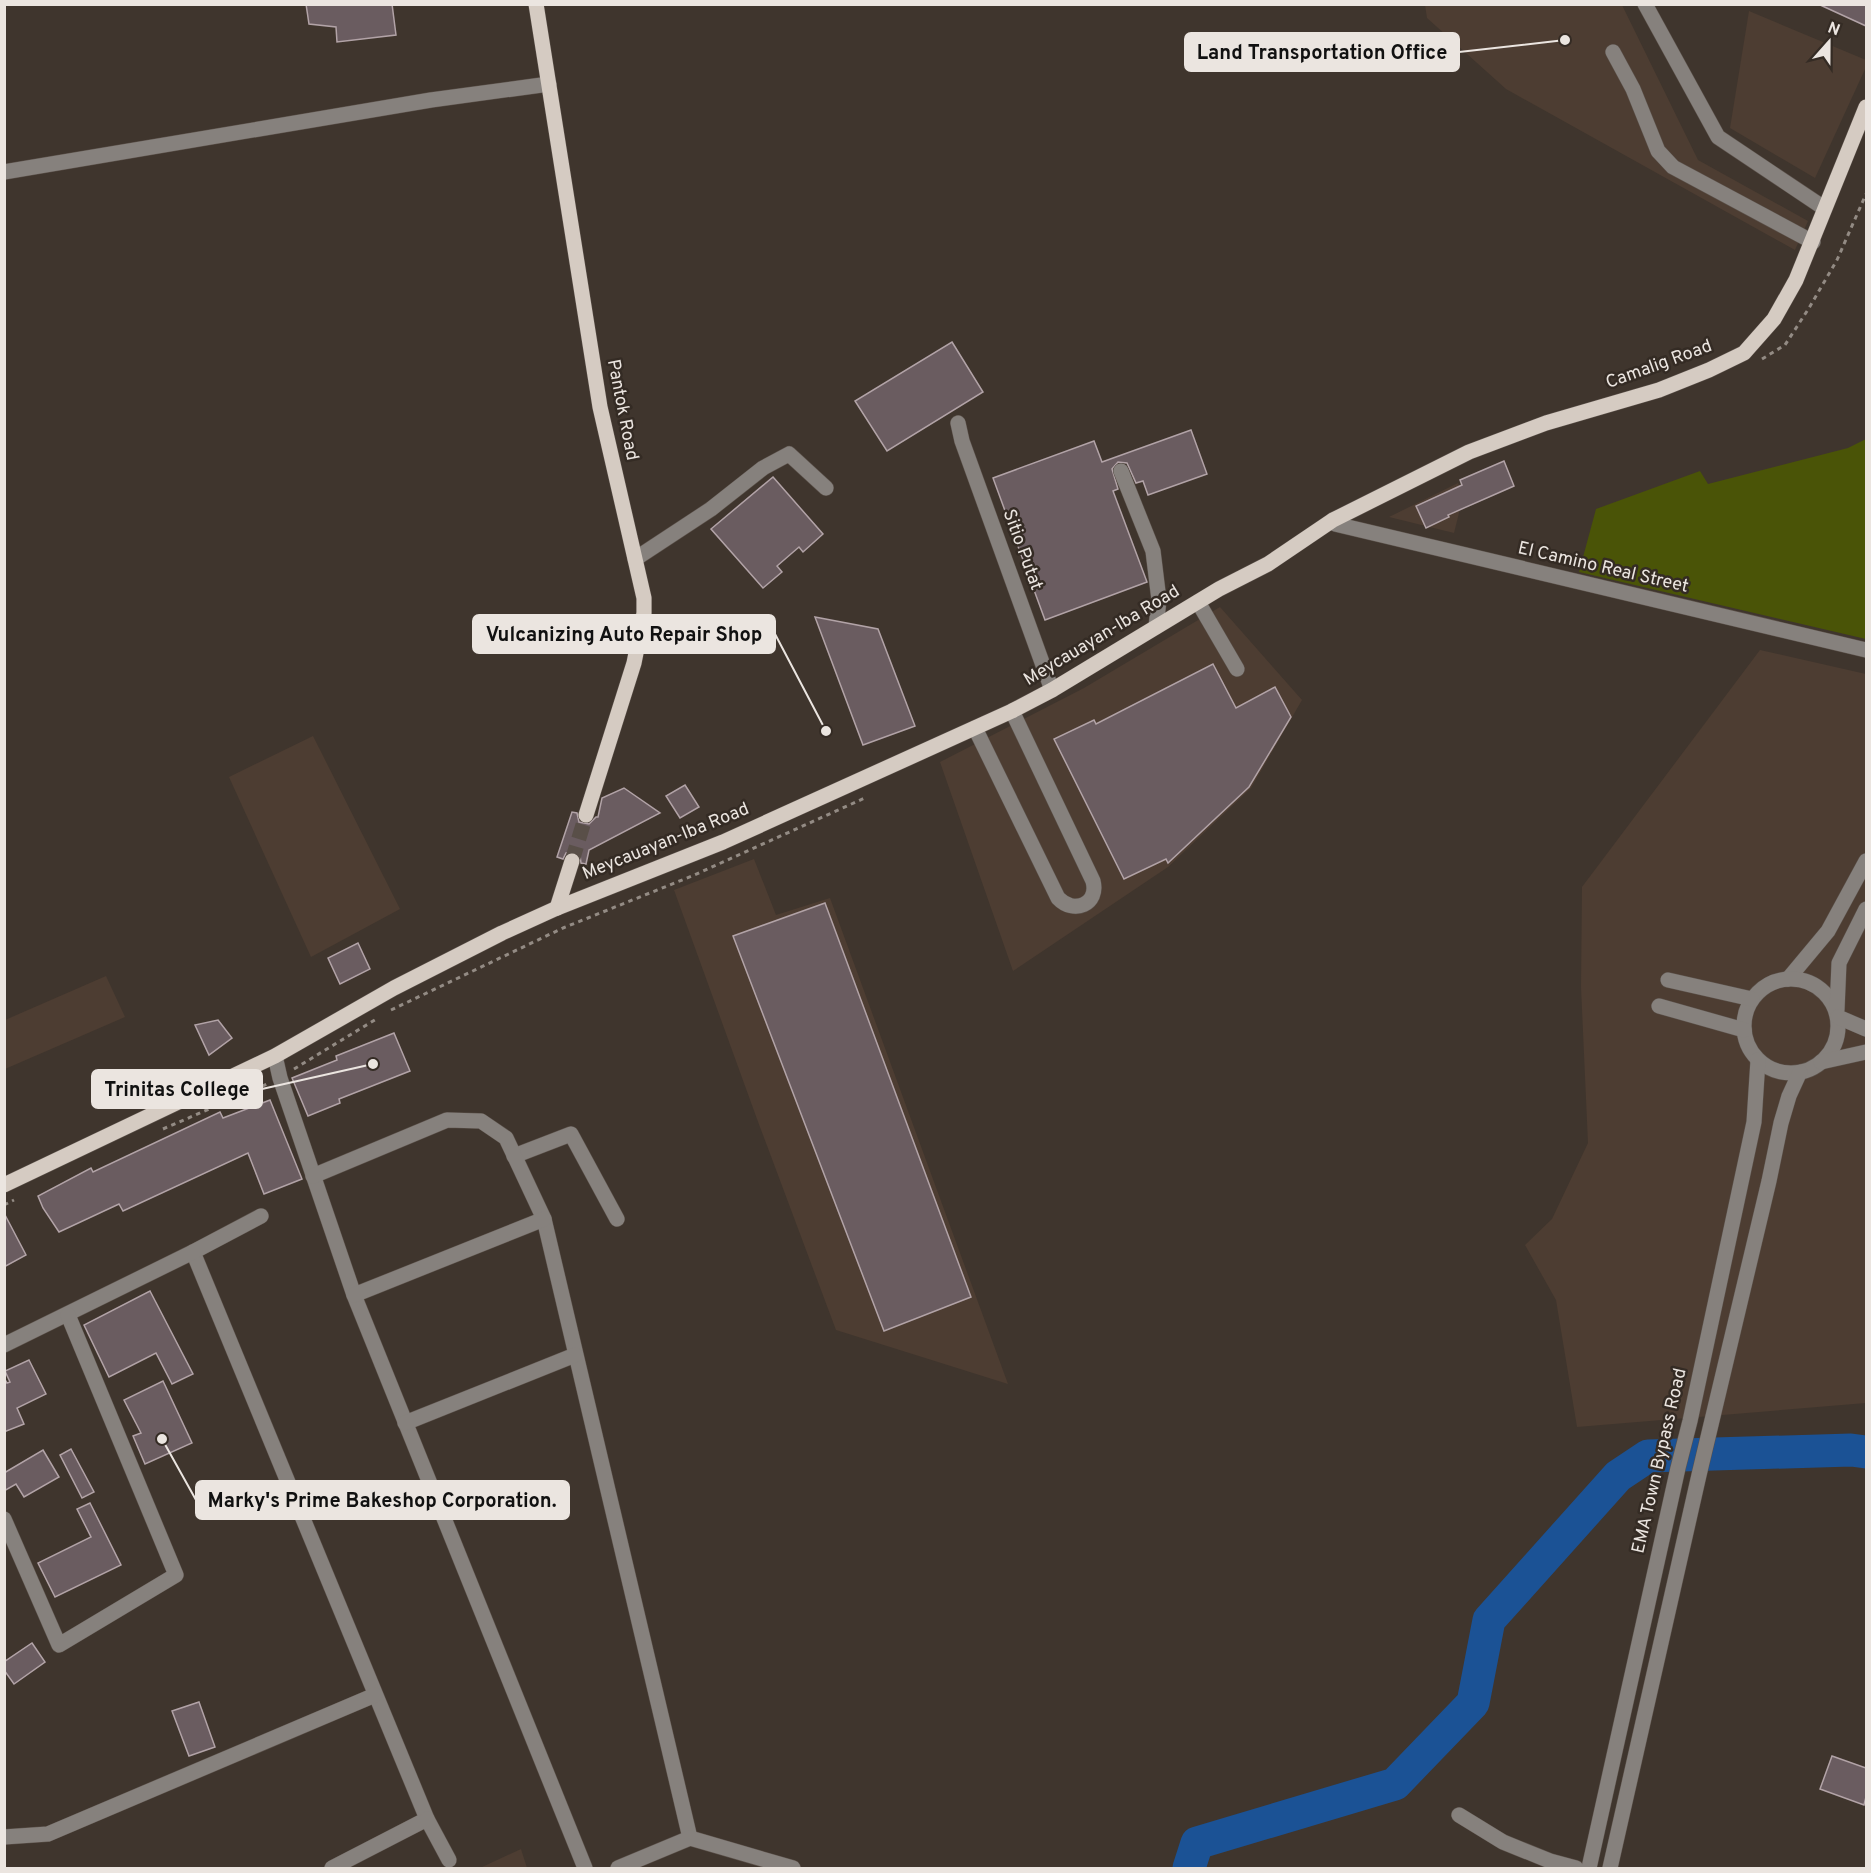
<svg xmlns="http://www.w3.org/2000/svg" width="1871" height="1873" font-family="Overpass,sans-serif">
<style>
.built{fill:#4d3d32}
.green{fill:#4a5407}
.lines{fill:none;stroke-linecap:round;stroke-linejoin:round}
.river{stroke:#1b5295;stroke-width:33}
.building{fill:#6a5c60;stroke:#b2a3a7;stroke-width:1.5}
.major-tunnel{stroke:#594f48;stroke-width:15;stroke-dasharray:15 8;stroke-linecap:butt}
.minor-casing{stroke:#5b514a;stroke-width:16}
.major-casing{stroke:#5b514a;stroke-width:16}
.path{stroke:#938b84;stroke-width:3;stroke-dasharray:4.5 4.5;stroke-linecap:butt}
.minor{stroke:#86817d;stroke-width:15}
.major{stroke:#d5cbc2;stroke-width:15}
.labels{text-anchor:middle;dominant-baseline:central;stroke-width:5;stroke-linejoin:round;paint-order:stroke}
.street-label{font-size:18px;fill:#ebe5e0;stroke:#342b24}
.leader{fill:none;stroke:#ebe5e0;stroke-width:2}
.callout-dot{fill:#ebe5e0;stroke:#342b24;stroke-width:2}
.callout{fill:#ebe5e0;stroke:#ebe5e0;stroke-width:2}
.callout-label{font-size:20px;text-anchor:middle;font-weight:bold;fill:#111}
</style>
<rect width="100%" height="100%" fill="#3f352d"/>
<g class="built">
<path d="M1425,5h197l76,155 110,61 -13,29 -289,-161 -79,-71z"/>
<path d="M1749,11l117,49v7l-51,111 -85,-50z"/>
<path d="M1458,483l5,14 -9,36 -65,-16z"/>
<path d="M1220,607l82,93 -51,88 -83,79 -155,104 -73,-209 144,-74z"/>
<path d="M1760,650l106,24v729l-289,24 -21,-127 -31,-55 27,-26 36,-76 -7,-156 1,-100z"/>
<path d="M313,736l87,173 -89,48 -82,-180z"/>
<path d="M754,859l22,56 54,-17 178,486 -172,-54 -79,-211 -83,-229z"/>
<path d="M106,976l19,41 -120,52v-49z"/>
<path d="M521,1849l6,19h-47z"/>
</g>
<path class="green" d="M1866,439v200l-287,-67 17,-63 104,-38 8,13 140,-36z"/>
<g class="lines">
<path class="river" d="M1189,1868l8,-25 198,-59 78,-81 16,-83 129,-144 30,-20 203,-6 15,2"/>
</g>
<g class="building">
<path d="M306,4h86l4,31 -59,7 -1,-15 -27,-3z"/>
<path d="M1818,4h48v22z"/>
<path d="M952,342l31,50 -96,59 -32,-50z"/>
<path d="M1191,430l16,44 -59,21 -5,-14 -7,2 -9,-20 -9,-1 -6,7 6,20 -5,2 34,91 -102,38 -52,-142 101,-37 8,21z"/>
<path d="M1504,461l10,25 -66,29 1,2 -23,11 -10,-22 46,-21 -2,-5z"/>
<path d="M773,477l50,57 -20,18 -4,-5 -22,19 5,6 -19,16 -52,-59z"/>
<path d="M815,617l63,12 37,97 -52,19z"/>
<path d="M1213,664l23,44 39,-21 16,30 -42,70 -81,76 -2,-4 -42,20 -70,-140 40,-19 2,4z"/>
<path d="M685,785l14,22 -19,11 -14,-22z"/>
<path d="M624,788l36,25 -71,37 -3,14 -5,-1 -1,-8 -6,-3 -8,1 -3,6 -6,-2 15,-45 5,1 2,9 10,2 7,-7h2l4,-19z"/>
<path d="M825,903l146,394 -87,34 -151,-395z"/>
<path d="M358,943l12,26 -30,15 -12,-26z"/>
<path d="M218,1020l14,18 -23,17 -14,-30z"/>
<path d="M394,1033l16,38 -71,28 1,4 -32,13 -16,-38 45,-18 -1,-4z"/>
<path d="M270,1100l32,79 -38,15 -16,-41 -125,58 -4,-7 -60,28 -16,-24 -5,-12 53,-28 2,4 127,-60 3,6z"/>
<path d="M4,1213l22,42 -22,12z"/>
<path d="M150,1291l43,83 -21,10 -16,-31 -47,24 -25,-52z"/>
<path d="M29,1360l17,34 -29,14 7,16 -20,8v-54l3,5 3,-1 -5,-11z"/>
<path d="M163,1381l29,62 -47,21 -12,-28 8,-3 -17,-33z"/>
<path d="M71,1449l23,43 -12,6 -22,-43z"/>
<path d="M43,1450l16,27 -35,20 -8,-13 -12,7v-18z"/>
<path d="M90,1503l31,62 -66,32 -17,-34 53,-26 -14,-28z"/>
<path d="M32,1643l13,19 -31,22 -10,-14v-8z"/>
<path d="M199,1702l16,45 -26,9 -17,-45z"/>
<path d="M1832,1756l34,12v29l-2,8 -44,-16z"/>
</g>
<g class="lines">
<path class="major-tunnel" d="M572,861l14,-46"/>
<g class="minor-casing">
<g id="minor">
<path d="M1645,4l73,133 106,71"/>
<path d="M1613,52l20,37 25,62 15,16 140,75"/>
<path d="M4,172l427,-72 118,-16"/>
<path d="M958,423l4,18 90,249"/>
<path d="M1121,471l32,80 6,49 -3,27"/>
<path d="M1333,520l2,4 531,126"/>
<path d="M635,559l76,-50 52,-41 26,-14 37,34"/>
<path d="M1198,602l39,67"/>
<path d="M975,728l83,170c16,17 41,6 35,-17l-81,-170"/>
<path d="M1788,979l40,-48 38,-70"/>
<circle cx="1791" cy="1026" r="47"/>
<path d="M1668,980l84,19"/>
<path d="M1659,1006l85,24"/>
<path d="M1837,1010l2,-47 27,-54"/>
<path d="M1838,1017l28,12"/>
<path d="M275,1056l5,22 74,217 231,573"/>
<path d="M1821,1062l45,-10"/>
<path d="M514,1156l57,-22 46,85"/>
<path d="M313,1176l134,-56 34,1 25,17 38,81 146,619"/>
<path d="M193,1252l234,567 -95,49"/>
<path d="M354,1295l190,-76"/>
<path d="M4,1345l189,-93 68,-36"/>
<path d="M405,1423l170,-68"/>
<path d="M4,1519l55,126 117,-70 -108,-260"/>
<path d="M1459,1815l44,27 47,19 26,7"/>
<path d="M427,1819l22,41"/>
<path d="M4,1837l44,-3 327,-139"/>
<path d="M618,1868l72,-30 103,30"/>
<path d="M1589,1868l89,-400 12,-47 64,-299 4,-62"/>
<path d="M1610,1868l89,-393 70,-294 12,-58 8,-27 11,-24"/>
</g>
</g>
<g class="major-casing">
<g id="major">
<path d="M536,4l64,403 44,191v15l-10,50 -48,152"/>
<path d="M557,908l15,-47"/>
<path d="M4,1185l271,-129 119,-68 108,-55 55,-25 166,-66 289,-131 40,-21 167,-101 49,-25 65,-44 136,-68 77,-29 113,-33 50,-20 35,-17 30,-34 22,-39 70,-173"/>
</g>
</g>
<g class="path">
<path d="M1762,359l23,-14 24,-37 28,-48 29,-66"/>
<path d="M391,1010l172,-82 129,-52 175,-79"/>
<path d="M294,1069l84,-51"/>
<path d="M163,1129l104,-45"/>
<path d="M4,1205l10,-5"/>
</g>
<use href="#minor" class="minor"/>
<use href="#major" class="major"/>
</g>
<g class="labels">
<g class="street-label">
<text transform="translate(1659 365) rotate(-20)">Camalig Road</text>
<text transform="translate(622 410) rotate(79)">Pantok Road</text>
<text transform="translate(1022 550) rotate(70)">Sitio Putat</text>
<text transform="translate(1603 568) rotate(13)">El Camino Real Street</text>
<text transform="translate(1102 636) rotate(-31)">Meycauayan-Iba Road</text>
<text transform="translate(666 842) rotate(-22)">Meycauayan-Iba Road</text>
<text transform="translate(1660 1461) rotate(-77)">EMA Town Bypass Road</text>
</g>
</g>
<path class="leader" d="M1565 40L1459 52M826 731L775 634M373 1064L262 1089M162 1439L196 1500"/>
<g class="callout-dot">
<circle cx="1565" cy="40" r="6"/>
<circle cx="826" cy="731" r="6"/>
<circle cx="373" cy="1064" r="6"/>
<circle cx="162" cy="1439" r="6"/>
</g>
<g class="callout">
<rect x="1185" y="33" width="274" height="38" rx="6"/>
<rect x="473" y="615" width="302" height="38" rx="6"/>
<rect x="92" y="1070" width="170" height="38" rx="6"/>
<rect x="196" y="1481" width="373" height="38" rx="6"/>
</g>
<g class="callout-label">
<text x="1322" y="59">Land Transportation Office</text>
<text x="624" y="641">Vulcanizing Auto Repair Shop</text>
<text x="177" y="1096">Trinitas College</text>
<text x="382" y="1507">Marky's Prime Bakeshop Corporation.</text>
</g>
<rect width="1871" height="1873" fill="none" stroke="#ebe5e0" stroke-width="12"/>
<g transform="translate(1829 42) rotate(21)" stroke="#342b24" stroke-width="4.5" paint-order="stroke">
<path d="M0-4.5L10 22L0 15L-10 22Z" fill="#ebe5e0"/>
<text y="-9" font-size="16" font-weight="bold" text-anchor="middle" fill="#ebe5e0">N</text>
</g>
</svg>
